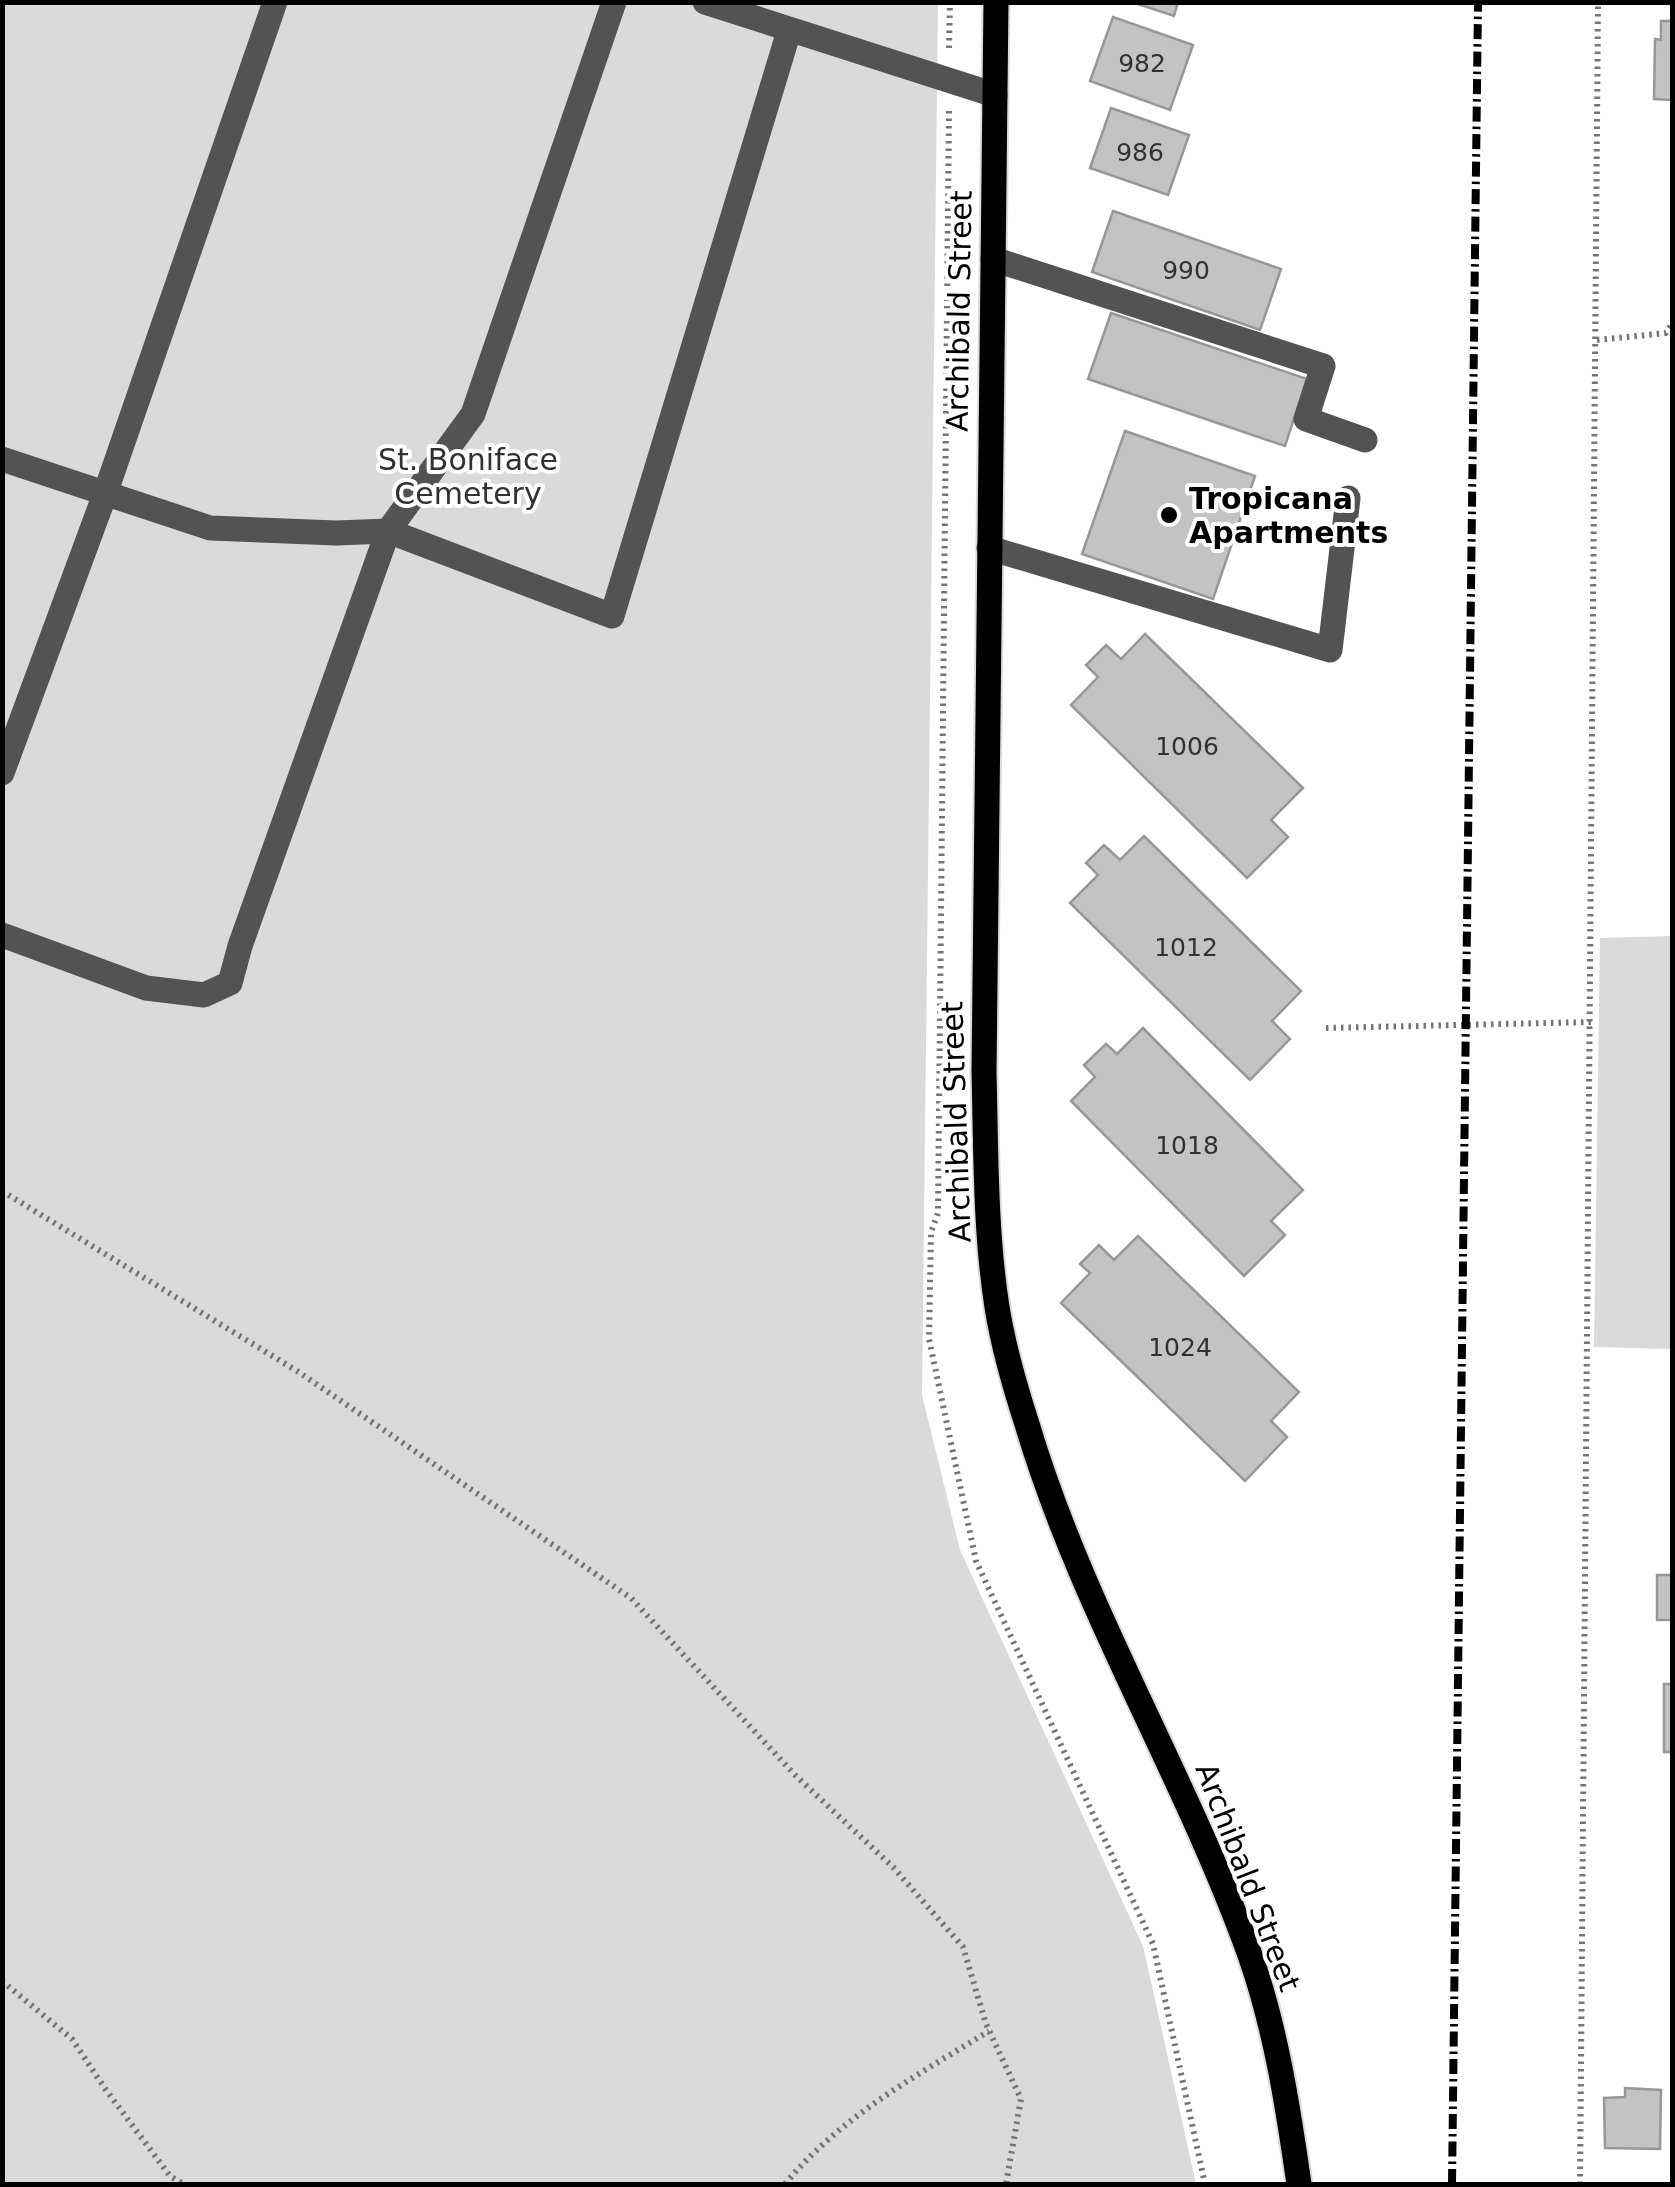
<svg xmlns="http://www.w3.org/2000/svg" width="1675" height="2187" font-family="'DejaVu Sans',sans-serif">
<style>
.green{fill:#dadada}
.building{fill:#c3c3c3;stroke:#979797;stroke-width:2.5}
.lines{fill:none;stroke-linecap:round;stroke-linejoin:round}
.major-casing{stroke:#dbdbdb;stroke-width:29}
.path{stroke:#757575;stroke-width:6;stroke-dasharray:2.5 5;stroke-linecap:butt}
.minor{stroke:#535353;stroke-width:25}
.major{stroke:#000;stroke-width:25}
.rail{stroke:#000;stroke-width:8;stroke-dasharray:15 5 2.5 5;stroke-linecap:butt}
.poi-dot{fill:#000;stroke:#fff;stroke-width:4}
.labels{text-anchor:middle;dominant-baseline:central;stroke-width:8;stroke-linejoin:round;paint-order:stroke}
.number-label{font-size:25px;fill:#313131}
.street-label{font-size:30px;fill:#000;stroke:#fff}
.park-label{font-size:30px;fill:#313131;stroke:#fff}
.poi-label{font-size:30px;font-weight:bold;fill:#000;stroke:#fff;text-anchor:start}
</style>
<rect width="100%" height="100%" fill="#fff"/>
<g class="green">
<path d="M3,3h935l-16,1392 38,155 183,396 53,238h-1193z"/>
<path d="M1672,936v413l-78,-2 6,-409z"/>
</g>
<g class="building">
<path d="M1132,2h46l-4,14z"/>
<path d="M1113,17l80,28 -23,65 -80,-29z"/>
<path d="M1661,21h11v79l-18,-1 1,-60 6,1z"/>
<path d="M1111,108l78,27 -21,60 -78,-27z"/>
<path d="M1113,211l168,58 -21,61 -168,-58z"/>
<path d="M1111,313l196,66 -22,67 -197,-67z"/>
<path d="M1125,431l130,45 -42,123 -131,-45z"/>
<path d="M1145,634l158,154 -32,32 17,17 -41,41 -176,-173 27,-28 -12,-12 20,-20 15,14z"/>
<path d="M1144,836l157,155 -29,30 18,18 -40,41 -180,-177 28,-28 -12,-12 18,-18 16,15z"/>
<path d="M1143,1028l160,162 -32,31 14,14 -41,41 -173,-175 24,-24 -11,-12 22,-21 11,10z"/>
<path d="M1138,1236l161,156 -28,29 16,16 -42,44 -184,-178 29,-30 -10,-9 19,-19 15,15z"/>
<rect x="1657" y="1575" width="15" height="45"/>
<rect x="1664" y="1684" width="8" height="68"/>
<path d="M1625,2088l36,2 -1,59 -55,-1 -1,-50 21,-1z"/>
</g>
<g class="lines">
<g class="major-casing">
<path id="major" d="M996,2l-12,1070c2,77 1,158 13,235 6,38 18,80 30,117 55,185 158,350 223,531 26,74 38,152 49,229"/>
</g>
<g class="path">
<path d="M949,48l1,-46"/>
<path d="M949,111l-11,1102 -7,19 -2,107 47,222 177,383 52,240"/>
<path d="M1597,340l69,-7 6,-10"/>
<path d="M1326,1028l265,-6"/>
<path d="M2,1191l295,180 334,227 165,178 97,91 70,80 23,77 35,75 -15,85"/>
<path d="M2,1981l70,58 34,51 64,86 14,8"/>
<path d="M785,2184c55,-67 131,-108 204,-153"/>
<path d="M1580,2184l18,-2182"/>
</g>
<g class="minor">
<path d="M705,2l290,93"/>
<path d="M993,259l330,107 -17,53 59,21"/>
<path d="M2,459l208,69 126,5 52,-2 224,85 177,-585"/>
<path d="M989,548l341,102 18,-152"/>
<path d="M2,773l103,-279 170,-492"/>
<path d="M2,935l144,53 58,7 26,-12 10,-37 148,-415 85,-117 141,-412"/>
</g>
<use href="#major" class="major"/>
<path class="rail" d="M1452,2184l26,-2182"/>
</g>
<circle class="poi-dot" cx="1169" cy="515" r="10"/>
<g class="labels">
<g class="number-label">
<text x="1142" y="63">982</text>
<text x="1140" y="152">986</text>
<text x="1186" y="270">990</text>
<text x="1187" y="746">1006</text>
<text x="1186" y="947">1012</text>
<text x="1187" y="1145">1018</text>
<text x="1180" y="1347">1024</text>
</g>
<g class="street-label">
<text transform="translate(959 311) rotate(-89)">Archibald Street</text>
<text transform="translate(956 1122) rotate(-92)">Archibald Street</text>
<text transform="translate(1248 1877) rotate(69)">Archibald Street</text>
</g>
<g class="park-label">
<text x="468" y="459">St. Boniface<tspan x="468" dy="34">Cemetery</tspan></text>
</g>
<g class="poi-label">
<text x="1189" y="498">Tropicana<tspan x="1189" dy="34">Apartments</tspan></text>
</g>
</g>
<rect width="1675" height="2187" fill="none" stroke="#000000" stroke-width="10"/>
</svg>
